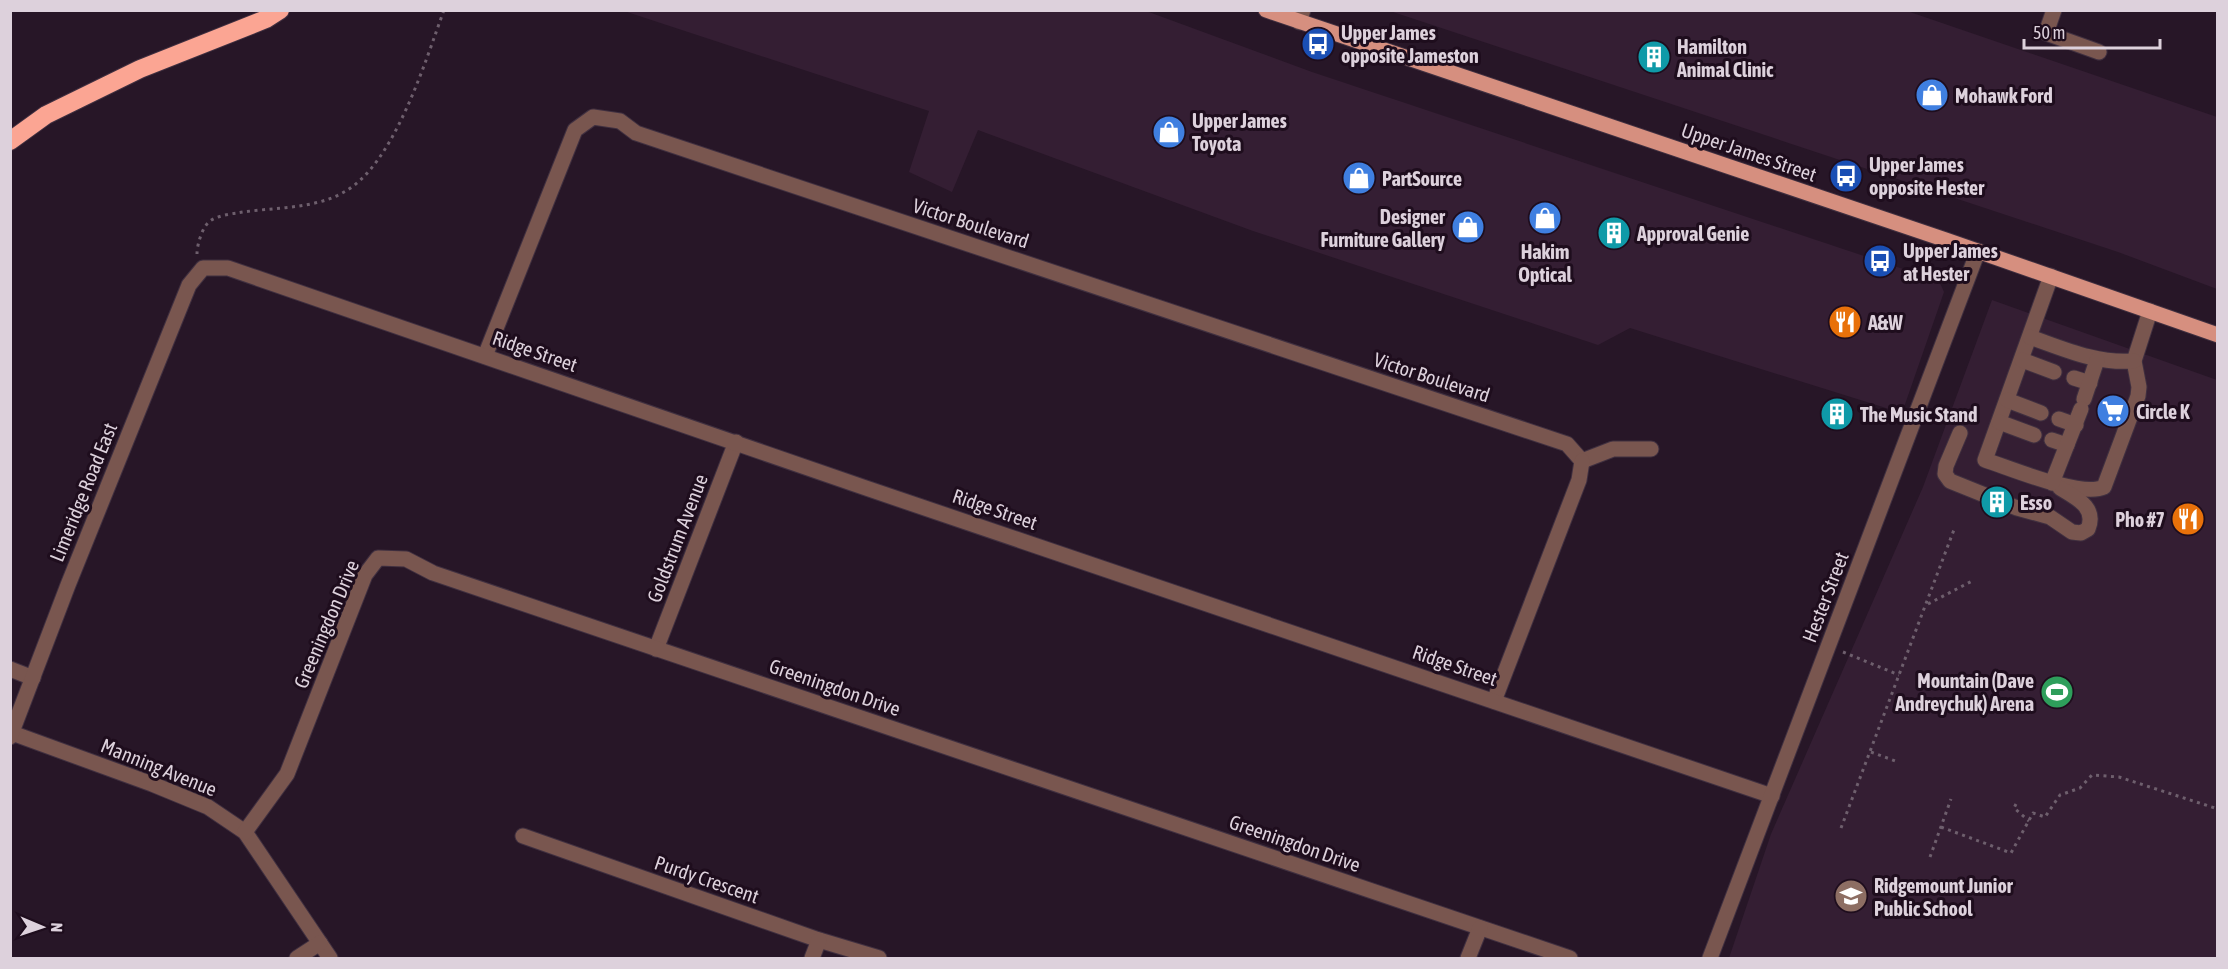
<svg xmlns="http://www.w3.org/2000/svg" width="2228" height="969" font-family="'Asap Condensed',sans-serif">
<style>
.built{fill:#341e33}
.lines{fill:none;stroke-linecap:round;stroke-linejoin:round}
.minor-casing{stroke:#403040;stroke-width:17}
.major-casing{stroke:#403040;stroke-width:17}
.highway-casing{stroke:#403040;stroke-width:20}
.path{stroke:#6e5f6d;stroke-width:3;stroke-dasharray:3 4.5;stroke-linecap:butt}
.minor{stroke:#79564f;stroke-width:15}
.major{stroke:#d68f7f;stroke-width:15}
.highway{stroke:#fba593;stroke-width:18}
.labels{text-anchor:middle;dominant-baseline:central;stroke-width:6;stroke-linejoin:round;paint-order:stroke}
.poi-label{font-size:20px;font-weight:bold;fill:#ddd1dc;stroke:#1e0d1d;text-anchor:start}
.street-label{font-size:20px;fill:#ddd1dc;stroke:#1e0d1d}
</style>
<rect width="100%" height="100%" fill="#271627"/>
<g class="built">
<path d="M624,11h522l166,61 627,209 5,11 -42,121 -272,-85 -32,17 -345,-114 -275,-101 -26,62 -43,-20 20,-61z"/>
<path d="M1390,11h517l310,106v172l-99,-37z"/>
<path d="M1992,300l225,80v578h-488l42,-124 152,-347z"/>
</g>
<g class="lines">
<g class="minor-casing">
<g id="minor">
<path d="M2054,10l-8,23 53,19"/>
<path d="M1299,22l4,-12"/>
<path d="M2051,276l-66,184c25,8 96,38 119,27l34,-91 1,-9 -5,-26 16,-50"/>
<path d="M2030,337c34,12 67,27 104,24"/>
<path d="M485,356l90,-226 18,-13 27,4 16,12 931,311 15,17"/>
<path d="M2022,360l32,12"/>
<path d="M2074,378l16,5"/>
<path d="M2084,399l13,-39"/>
<path d="M2007,400l34,13"/>
<path d="M2059,419l17,6"/>
<path d="M1999,422l35,13"/>
<path d="M1960,433l-14,33 -1,8 5,7 67,27 33,9 22,15 9,1 7,-4c9,-22 -12,-31 -28,-41"/>
<path d="M2052,440l15,5"/>
<path d="M1582,461l31,-12h38"/>
<path d="M2052,483l29,-74"/>
<path d="M656,649l80,-207"/>
<path d="M10,669l23,9"/>
<path d="M1494,701l85,-221 3,-19"/>
<path d="M12,733l140,51 56,23 37,25 85,126"/>
<path d="M10,737l58,-152 121,-300 14,-17h25l635,219 909,309"/>
<path d="M245,832l42,-58 78,-199 13,-17 28,1 27,14 1137,385"/>
<path d="M523,836l296,104 60,18"/>
<path d="M297,958l23,-15"/>
<path d="M812,958l7,-18"/>
<path d="M1468,958l12,-30"/>
<path d="M1710,958l268,-707"/>
</g>
</g>
<g class="major-casing">
<path id="major" d="M1266,10l680,230 272,95"/>
</g>
<g class="highway-casing">
<path id="highway" d="M10,141l36,-26 94,-46 126,-50 14,-9"/>
</g>
<g class="path">
<path d="M197,254c0,-9 5,-27 13,-33 7,-5 19,-7 27,-8 34,-6 76,-3 107,-21 50,-27 81,-130 100,-182"/>
<path d="M1928,604l46,-24"/>
<path d="M1843,652l56,23"/>
<path d="M1871,752l27,10"/>
<path d="M2016,804l-2,4 15,13"/>
<path d="M1941,827l70,26 22,-40 12,4 15,-22 20,-7 12,-13 27,2 99,32"/>
<path d="M1841,828l114,-301"/>
<path d="M1930,857l21,-58"/>
</g>
<use href="#minor" class="minor"/>
<use href="#major" class="major"/>
<use href="#highway" class="highway"/>
</g>
<defs>
<g id="bus-disc" transform="scale(1.725)"><circle r="9.5" fill="#1a4fb4" stroke="#1e0d1d"/><path d="M-5-6H5V4H4V6H2V4H-2V6H-4V4H-5ZM-3.5-4V0h7V-4ZM-3.5 1.2v1.5H-2V1.2ZM2 1.2v1.5H3.5V1.2Z" fill="#fff"/></g>
<g id="building-disc" transform="scale(1.725)"><circle r="9.5" fill="#0f9aa8" stroke="#1e0d1d"/><path d="M-4-6H4V6H1V3H-1V6H-4ZM-2.5-4.3h1.7v1.8h-1.7ZM.8-4.3h1.7v1.8H.8ZM-2.5-1h1.7V.8h-1.7ZM.8-1h1.7V.8H.8Z" fill="#fff"/></g>
<g id="shop-disc" transform="scale(1.725)"><circle r="9.5" fill="#3f7fe0" stroke="#1e0d1d"/><path d="M-5-2.5h2.3a2.7 3.5 0 0 1 5.4 0H5L5.5 6h-11ZM-1.5-2.5h3a1.5 2.3 0 0 0-3 0Z" fill="#fff"/></g>
<g id="restaurant-disc" transform="scale(1.725)"><circle r="9.5" fill="#e8710a" stroke="#1e0d1d"/><path d="M-5-6h1v4h1v-4h1v4h1v-4h1v5L-1.5 .5V6h-2V.5L-5-1ZM5-6V6H3V1.5H1.5Q1.5-4 5-6Z" fill="#fff"/></g>
<g id="supermarket-disc" transform="scale(1.725)"><circle r="9.5" fill="#3f7fe0" stroke="#1e0d1d"/><path d="M-6-5.5h2.5l.6 2H6L4.5 2H-2.5L-4.4-4H-6ZM-1.5 3.2a1.3 1.3 0 1 0 .1 0ZM3 3.2a1.3 1.3 0 1 0 .1 0Z" fill="#fff"/></g>
<g id="stadium-disc" transform="scale(1.725)"><circle r="9.5" fill="#2e9e5b" stroke="#1e0d1d"/><path d="M0-5a6.5 5 0 1 0 0 10a6.5 5 0 1 0 0-10ZM-3.5-1.8h7v3.6h-7Z" fill="#fff"/></g>
<g id="school-disc" transform="scale(1.725)"><circle r="9.5" fill="#8d6e63" stroke="#1e0d1d"/><path d="M0-5L7-2L0 1L-7-2ZM-4 1L0 2.5L4 1V4Q0 6-4 4Z" fill="#fff"/></g>
</defs>
<g fill-rule="evenodd">
<use href="#bus-disc" x="1318" y="44"/>
<use href="#building-disc" x="1654" y="57"/>
<use href="#shop-disc" x="1932" y="95"/>
<use href="#shop-disc" x="1169" y="132"/>
<use href="#bus-disc" x="1846" y="176"/>
<use href="#shop-disc" x="1359" y="178"/>
<use href="#shop-disc" x="1545" y="218"/>
<use href="#shop-disc" x="1468" y="227"/>
<use href="#building-disc" x="1614" y="233"/>
<use href="#bus-disc" x="1880" y="261"/>
<use href="#restaurant-disc" x="1845" y="322"/>
<use href="#supermarket-disc" x="2113" y="411"/>
<use href="#building-disc" x="1837" y="414"/>
<use href="#building-disc" x="1997" y="502"/>
<use href="#restaurant-disc" x="2188" y="519"/>
<use href="#stadium-disc" x="2057" y="692"/>
<use href="#school-disc" x="1851" y="896"/>
</g>
<g class="labels">
<g class="poi-label">
<text x="1341" y="32">Upper James<tspan x="1341" dy="23">opposite Jameston</tspan></text>
<text x="1677" y="46">Hamilton<tspan x="1677" dy="23">Animal Clinic</tspan></text>
<text x="1955" y="95">Mohawk Ford</text>
<text x="1192" y="120">Upper James<tspan x="1192" dy="23">Toyota</tspan></text>
<text x="1869" y="164">Upper James<tspan x="1869" dy="23">opposite Hester</tspan></text>
<text x="1382" y="178">PartSource</text>
<text x="1445" y="216" text-anchor="end">Designer<tspan x="1445" dy="23">Furniture Gallery</tspan></text>
<text x="1637" y="233">Approval Genie</text>
<text x="1903" y="250">Upper James<tspan x="1903" dy="23">at Hester</tspan></text>
<text x="1545" y="251" text-anchor="middle">Hakim<tspan x="1545" dy="23">Optical</tspan></text>
<text x="1868" y="322">A&amp;W</text>
<text x="2136" y="411">Circle K</text>
<text x="1860" y="414">The Music Stand</text>
<text x="2020" y="502">Esso</text>
<text x="2165" y="519" text-anchor="end">Pho #7</text>
<text x="2034" y="680" text-anchor="end">Mountain (Dave<tspan x="2034" dy="23">Andreychuk) Arena</tspan></text>
<text x="1874" y="885">Ridgemount Junior<tspan x="1874" dy="23">Public School</tspan></text>
</g>
<g class="street-label">
<text transform="translate(1749 152) rotate(19)">Upper James Street</text>
<text transform="translate(971 223) rotate(18)">Victor Boulevard</text>
<text transform="translate(535 351) rotate(19)">Ridge Street</text>
<text transform="translate(1432 377) rotate(18)">Victor Boulevard</text>
<text transform="translate(83 492) rotate(-68)">Limeridge Road East</text>
<text transform="translate(995 509) rotate(19)">Ridge Street</text>
<text transform="translate(677 538) rotate(-69)">Goldstrum Avenue</text>
<text transform="translate(1825 597) rotate(-69)">Hester Street</text>
<text transform="translate(326 624) rotate(-67)">Greeningdon Drive</text>
<text transform="translate(1455 665) rotate(19)">Ridge Street</text>
<text transform="translate(835 687) rotate(19)">Greeningdon Drive</text>
<text transform="translate(159 767) rotate(22)">Manning Avenue</text>
<text transform="translate(1295 843) rotate(19)">Greeningdon Drive</text>
<text transform="translate(707 879) rotate(19)">Purdy Crescent</text>
</g>
</g>
<rect width="2228" height="969" fill="none" stroke="#ddd1dc" stroke-width="24"/>
<g transform="translate(42 927) rotate(92)" stroke="#1e0d1d" stroke-width="4.5" paint-order="stroke">
<path d="M0-4.5L10 22L0 15L-10 22Z" fill="#ddd1dc"/>
<text y="-9" font-size="16" font-weight="bold" text-anchor="middle" fill="#ddd1dc">N</text>
</g>
<path d="M2024 39v9h136v-9" fill="none" stroke="#ddd1dc" stroke-width="3"/>
<text x="2033" y="39" font-size="18" fill="#ddd1dc" stroke="#1e0d1d" stroke-width="4.5" paint-order="stroke">50 m</text>
</svg>
